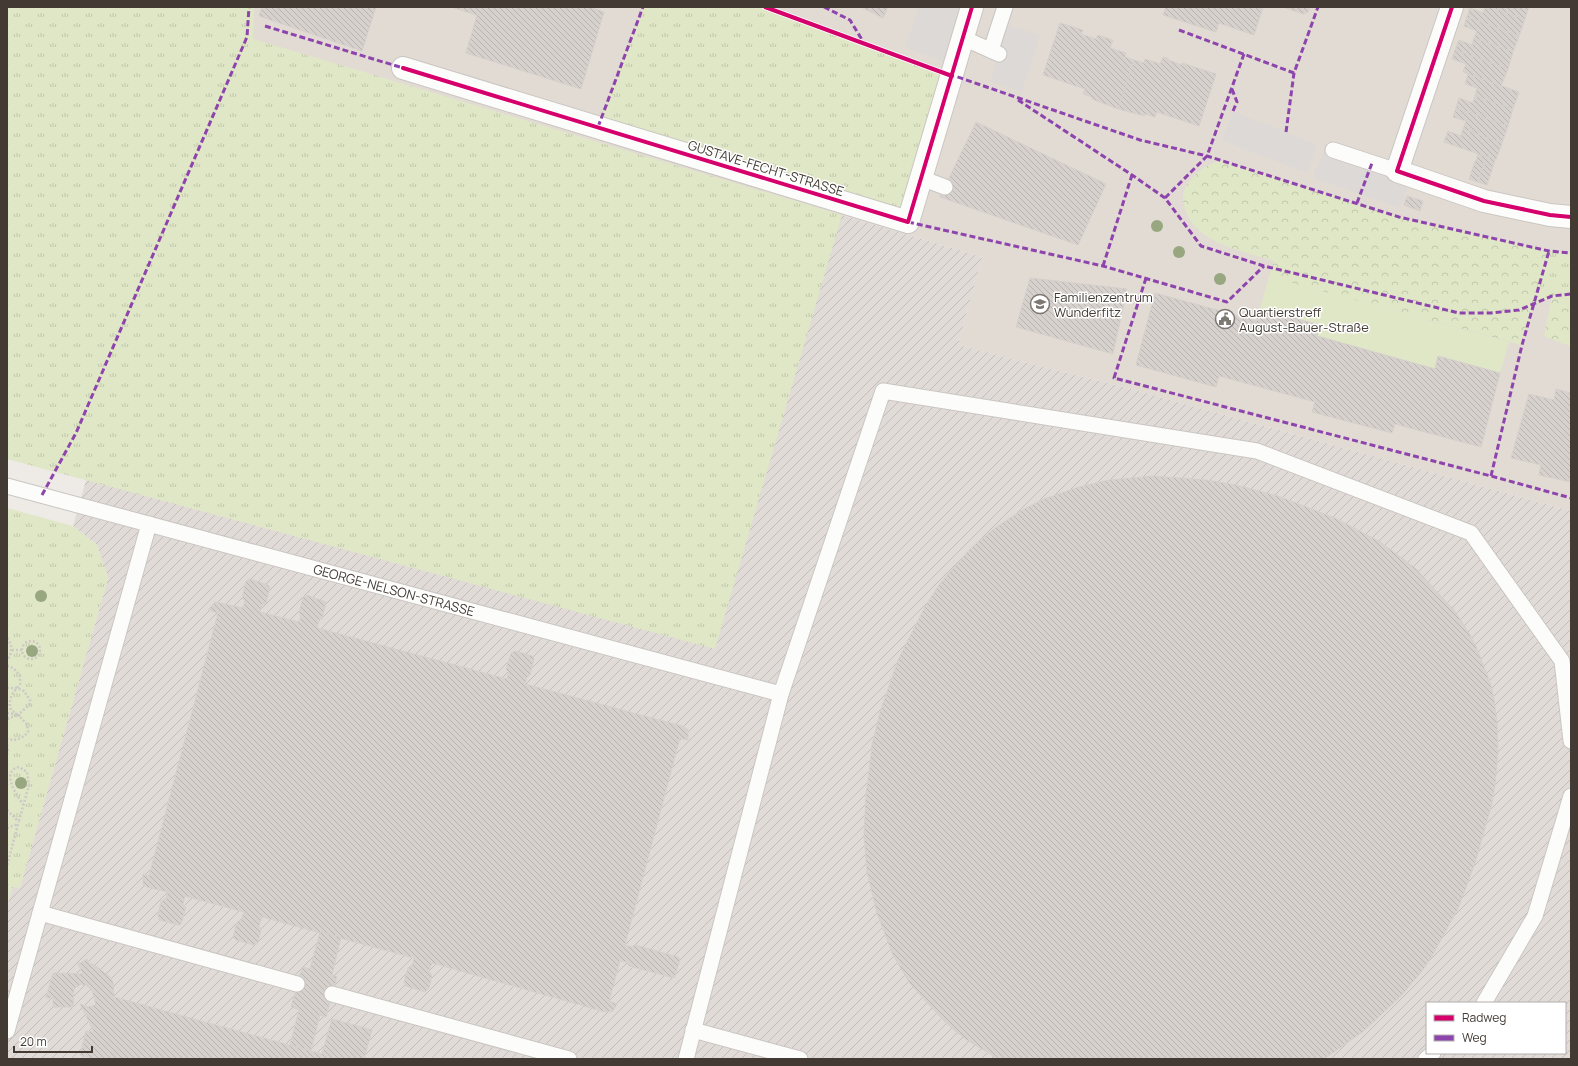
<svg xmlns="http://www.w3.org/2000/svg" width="1578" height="1066" font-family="Manrope,sans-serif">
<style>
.residential{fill:#e2dbd3}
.industrial{fill:url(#industrial-furrows);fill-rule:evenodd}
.grass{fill:url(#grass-tufts)}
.park{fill:url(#park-crowns)}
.garden{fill:#e0e7c6}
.parking{fill:#ddd9d6}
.building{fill:url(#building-back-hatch);stroke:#d6d0cc}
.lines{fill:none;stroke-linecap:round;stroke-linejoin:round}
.lane-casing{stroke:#cac6c2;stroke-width:17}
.street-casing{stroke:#cac6c2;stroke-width:24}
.path{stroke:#ccc9c6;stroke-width:2.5;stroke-dasharray:2 2;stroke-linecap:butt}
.lane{stroke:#fcfcfb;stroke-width:15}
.street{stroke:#fcfcfb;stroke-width:22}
.quiet{stroke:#8e44ad;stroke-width:3;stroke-dasharray:6 3;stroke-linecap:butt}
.cycleway-casing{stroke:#fff;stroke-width:6}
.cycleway{stroke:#d6006c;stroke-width:4}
.tree{fill:#98a77f}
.labels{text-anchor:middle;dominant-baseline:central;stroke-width:3;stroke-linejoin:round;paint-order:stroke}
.street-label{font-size:13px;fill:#423a33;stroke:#fff}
.poi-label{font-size:13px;fill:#423a33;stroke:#fff;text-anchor:start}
</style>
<defs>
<pattern id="industrial-furrows" width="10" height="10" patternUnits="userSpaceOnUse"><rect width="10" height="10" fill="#e1dbd7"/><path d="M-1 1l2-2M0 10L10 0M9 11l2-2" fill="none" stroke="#c2bdb9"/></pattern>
<pattern id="grass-tufts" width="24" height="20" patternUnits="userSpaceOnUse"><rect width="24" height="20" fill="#e0e7c6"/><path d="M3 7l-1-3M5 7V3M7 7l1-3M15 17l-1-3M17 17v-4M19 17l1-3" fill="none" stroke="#c1c7ab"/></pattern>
<pattern id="park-crowns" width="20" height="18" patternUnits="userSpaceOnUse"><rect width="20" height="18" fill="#e0e7c6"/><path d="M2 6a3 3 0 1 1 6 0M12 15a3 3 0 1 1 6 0" fill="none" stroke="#c1c7ab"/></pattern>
<pattern id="building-back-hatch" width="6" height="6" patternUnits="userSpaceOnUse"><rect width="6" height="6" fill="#d6d1cd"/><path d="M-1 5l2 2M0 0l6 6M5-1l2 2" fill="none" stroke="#b9b4b0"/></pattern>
</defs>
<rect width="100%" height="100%" fill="#eeeae6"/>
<path class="residential" d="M254,7h1317v504l-451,-125 -162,-41 24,-88 -730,-218z"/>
<path class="industrial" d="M252,39l730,218 -24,88 162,41 451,125v548h-1564v-152l5,-20h8l88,-309 -11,-33 -24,-19 63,-220zM1427,1003h138v50h-138z"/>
<g class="grass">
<path d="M7,7h247l-1,32 589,176 -127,434 -708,-190z"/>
<path d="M643,7h122l187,69 -44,146 -310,-95z"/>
<path d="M1549,251l22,2v41l-19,2 -18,9z"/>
<path d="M7,508l66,18 24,19 11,33 -88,310 -8,-1 -5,20z"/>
</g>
<g class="park">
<path d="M1221,161l178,56 150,34 -27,94 -253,-68 5,-16c-31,-10 -79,-17 -89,-53 -3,-7 -3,-16 2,-23 11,-14 17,-20 34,-24z"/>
<path d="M1571,294v53l-27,-11 8,-40z"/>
</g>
<path class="garden" d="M1269,277l240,65 -9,31 -62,-16 -3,12 -118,-33 3,-11 -60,-16z"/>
<g class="parking">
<path d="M919,7h49l-13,58 -50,-17z"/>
<path d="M1008,25l32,10 -18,57 -32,-11z"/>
<path d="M1233,111l84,34 -11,28 -84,-33z"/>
<path d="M1325,148l87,28 -12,32 -87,-30z"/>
</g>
<g class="building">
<path d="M262,7h114l-14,44 -103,-35z"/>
<path d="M451,7h138l15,5 -23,77 -115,-36 11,-38z"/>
<path d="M861,7h27l-5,11z"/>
<path d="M1166,7h97l-9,28 -35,-12 -3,9 -53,-17z"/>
<path d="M1283,7h26l-1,5 -5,2z"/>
<path d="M1485,7h5l35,12 -6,17 -52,-19 3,-9 13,5z"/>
<path d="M1490,7h39l-4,12z"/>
<path d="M1467,17l52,19 -6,16 -39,-14 3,-7 -13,-5z"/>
<path d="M1060,23l23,7 -2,4 15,5 2,-4 15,5 -3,8 16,5 -1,4 9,3 -16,49 -26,-10v-2l-9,-3 2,-5 -42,-14z"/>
<path d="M1474,38l39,14 -5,17 -53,-19 4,-10 13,5z"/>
<path d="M1455,50l53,19 -7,17 -38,-14 3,-8 -14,-5z"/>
<path d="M1163,57l5,1v2l14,5v-2l34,11 -17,52 -42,-14 -2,5 -10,-3v2l-27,-7 16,-49 10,3 1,-4 15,5z"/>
<path d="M1468,74l51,18 -6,17 -38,-13 2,-8 -12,-4z"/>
<path d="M1475,96l38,13 -5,17 -52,-18 3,-10 14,5z"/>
<path d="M1456,108l52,18 -6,17 -39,-14 3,-8 -13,-4z"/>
<path d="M976,122l130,62 -28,61 -138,-48z"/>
<path d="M1463,129l39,14 -6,17 -52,-18 4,-11 13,5z"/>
<path d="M1478,154l17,5 -2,8 -17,-6z"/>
<path d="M1475,161l9,3 -6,18 -9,-3z"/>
<path d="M1484,164l9,3 -6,18 -9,-3z"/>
<path d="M1407,196l16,5 -3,10 -16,-6z"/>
<path d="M1030,278l97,11 -14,65 -97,-27z"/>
<path d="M1155,293l102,28 3,-12 60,16 -3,11 118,33 3,-13 62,17 -19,74 -86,-23 -3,9 -80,-21 3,-10 -96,-26 -3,11 -80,-22z"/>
<path d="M1556,389l15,4v89l-32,-7 2,-10 -30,-7 18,-64 25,6z"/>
<path d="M1153,476l53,4 30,5 42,11 57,22 45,24 34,25 40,43 16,25 7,14 14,36 3,15 3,22 1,32 -3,32 -4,21 -15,53 -18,49 -26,47 -9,14 -22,26 -37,35 -40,28h-325l-32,-19 -12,-9 -13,-12 -21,-23 -12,-14 -16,-27 -16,-42 -10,-41 -3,-37 2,-40 6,-50 8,-33 18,-52 28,-55 15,-23 31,-35 23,-19 24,-16 22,-12 38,-13 30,-7z"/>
<path d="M250,579l18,6 2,3 -4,15 -4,2 -2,7 39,10 2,-6 -2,-3 4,-16 3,-2 20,7 -4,17 -3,1 -2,8 190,51 2,-7 -3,-3 5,-16 4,-2 17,5 2,3 -4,16 -3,2 -2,7 157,42 6,4v10l-8,-2 -55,207 6,2 4,-2 43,12 2,2 -5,17 -1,2 -45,-12 -2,-4 -7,-1 -11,40 8,3 -4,7 -8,1 -173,-49 -3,8 3,5 -3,12 -4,4 -19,-6 -2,-4 4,-14 4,-3 2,-7 -152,-41 -3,9 2,3 -3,14 -4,2 -18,-5 -3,-3 4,-15 4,-2 3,-8 -59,-16 -2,8 3,3 -5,17 -2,1 -20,-5 -1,-4 3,-15 5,-2 2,-7 -21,-5 -4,-3v-10l6,2 69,-263 -10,-3 7,-8 28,6 2,-7 -3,-3 4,-17z"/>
<path d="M320,932l21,5 -9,38 5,2 -11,40 -6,-2 -9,36 -21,-6 9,-35 -8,-3 11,-40 8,2z"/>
<path d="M87,959l3,5h3l17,13 3,5 1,15 208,57 10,-35 40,11 -8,29h-270l-14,-4 6,-24 8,1 -14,-28 8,3 8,-2 -4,-15 -5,-4 -6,-2 -7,5 -1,18h-20v-9h-7l7,-25 30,1 -5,-10z"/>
</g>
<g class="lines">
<g class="lane-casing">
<g id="lane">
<path d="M963,38l36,16"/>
<path d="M991,50l14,-43"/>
<path d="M1333,150l64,21"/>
<path d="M921,178l24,9"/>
<path d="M7,486l774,208"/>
<path d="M40,913l257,71"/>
<path d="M332,994l237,65"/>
<path d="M1484,1003l51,-87 36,-120"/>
<path d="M693,1030l107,29"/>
<path d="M7,1031l142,-507"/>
<path d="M686,1059l95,-365 102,-303 374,60 214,82 91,128 9,80"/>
<path d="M1426,1059l7,-6"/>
</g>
</g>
<g class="street-casing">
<g id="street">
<path d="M1452,7l-55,164 87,30 66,14 21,2"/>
<path d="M403,68l505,154 64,-215"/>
</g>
</g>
<g class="path">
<path d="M7,638c6,8 5,15 0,23"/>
<circle cx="31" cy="650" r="9"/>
<path d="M12,650h11"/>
<path d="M7,666l6,2 7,7v9l-3,4 7,3 6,9v4l-12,11 9,9 1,8c-6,7 -12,9 -21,7"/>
<path d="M7,688h10c-6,7 -9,13 -6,22l7,5 -9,3 -2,3"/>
<path d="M7,713l9,1"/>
<path d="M7,745l1,5 -1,4"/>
<path d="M7,810l12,12"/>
<path d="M19,821l10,-36 -2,-13 -8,-5c-19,4 -2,29 4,37"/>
<path d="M7,828l11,-4 -11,42"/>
</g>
<use href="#lane" class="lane"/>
<use href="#street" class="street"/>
<g class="quiet">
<path d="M824,7l26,13 14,23"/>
<path d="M265,26l138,42"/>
<path d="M1179,30l115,43"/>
<path d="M949,74l191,66 67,16 192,61 150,34 22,2"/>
<path d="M1232,89l5,13 -4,9"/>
<path d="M1018,100l114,75 33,23 36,48 63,20 195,47h32l28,-3 33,-14 19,-2"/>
<path d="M598,127l45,-120"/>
<path d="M1286,132l8,-59 24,-66"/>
<path d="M1165,198l42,-42 37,-102"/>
<path d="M1357,203l15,-40"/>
<path d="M908,222l195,44 124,36 37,-36"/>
<path d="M1103,266l29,-91"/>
<path d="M1146,278l-32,100 377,98 80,22"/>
<path d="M1491,476l31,-131 27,-94"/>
<path d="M42,495l34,-62 171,-396 2,-30"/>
</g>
<g class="cycleway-casing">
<g id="cycleway">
<path d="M765,7l187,69"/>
<path d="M1452,7l-55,164 87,30 66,14 21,2"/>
<path d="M403,68l505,154 64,-215"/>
</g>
</g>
<use href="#cycleway" class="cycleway"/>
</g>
<g class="tree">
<circle cx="1157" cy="226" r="6"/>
<circle cx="1179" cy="252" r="6"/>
<circle cx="1220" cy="279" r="6"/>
<circle cx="41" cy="596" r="6"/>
<circle cx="32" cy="651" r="6"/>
<circle cx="21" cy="783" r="6"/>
</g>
<defs>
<g id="school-ring" transform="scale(1)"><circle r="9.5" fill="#fff" stroke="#7e7872" stroke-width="1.5"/><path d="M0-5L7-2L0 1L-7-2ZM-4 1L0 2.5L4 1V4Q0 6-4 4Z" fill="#7e7872"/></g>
<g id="civic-ring" transform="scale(1)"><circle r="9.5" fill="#fff" stroke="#7e7872" stroke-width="1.5"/><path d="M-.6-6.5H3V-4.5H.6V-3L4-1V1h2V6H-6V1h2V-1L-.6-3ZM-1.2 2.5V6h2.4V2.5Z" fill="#7e7872"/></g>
</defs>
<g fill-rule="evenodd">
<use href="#school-ring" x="1040" y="304"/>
<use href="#civic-ring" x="1225" y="319"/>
</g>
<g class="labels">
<g class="street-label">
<text transform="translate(766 168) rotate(17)">GUSTAVE-FECHT-STRASSE</text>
<text transform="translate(394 590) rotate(15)">GEORGE-NELSON-STRASSE</text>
</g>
<g class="poi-label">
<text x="1054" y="297">Familienzentrum<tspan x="1054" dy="15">Wunderfitz</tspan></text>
<text x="1239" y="312">Quartierstreff<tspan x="1239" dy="15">August-Bauer-Straße</tspan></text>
</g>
</g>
<rect width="1578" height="1066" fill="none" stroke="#423a33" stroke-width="16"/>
<rect x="1426" y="1002" width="140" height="52" fill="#ffffff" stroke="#b3b0ad"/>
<rect x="1434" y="1015" width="20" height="6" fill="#d6006c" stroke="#b3b0ad"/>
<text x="1462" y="1022" font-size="12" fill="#423a33">Radweg</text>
<rect x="1434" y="1035" width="20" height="6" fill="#8e44ad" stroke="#b3b0ad"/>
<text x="1462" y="1042" font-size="12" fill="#423a33">Weg</text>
<path d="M14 1046v6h78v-6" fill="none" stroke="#423a33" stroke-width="2"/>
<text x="20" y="1046" font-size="12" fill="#423a33" stroke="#ffffff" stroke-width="3" paint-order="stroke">20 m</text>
</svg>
